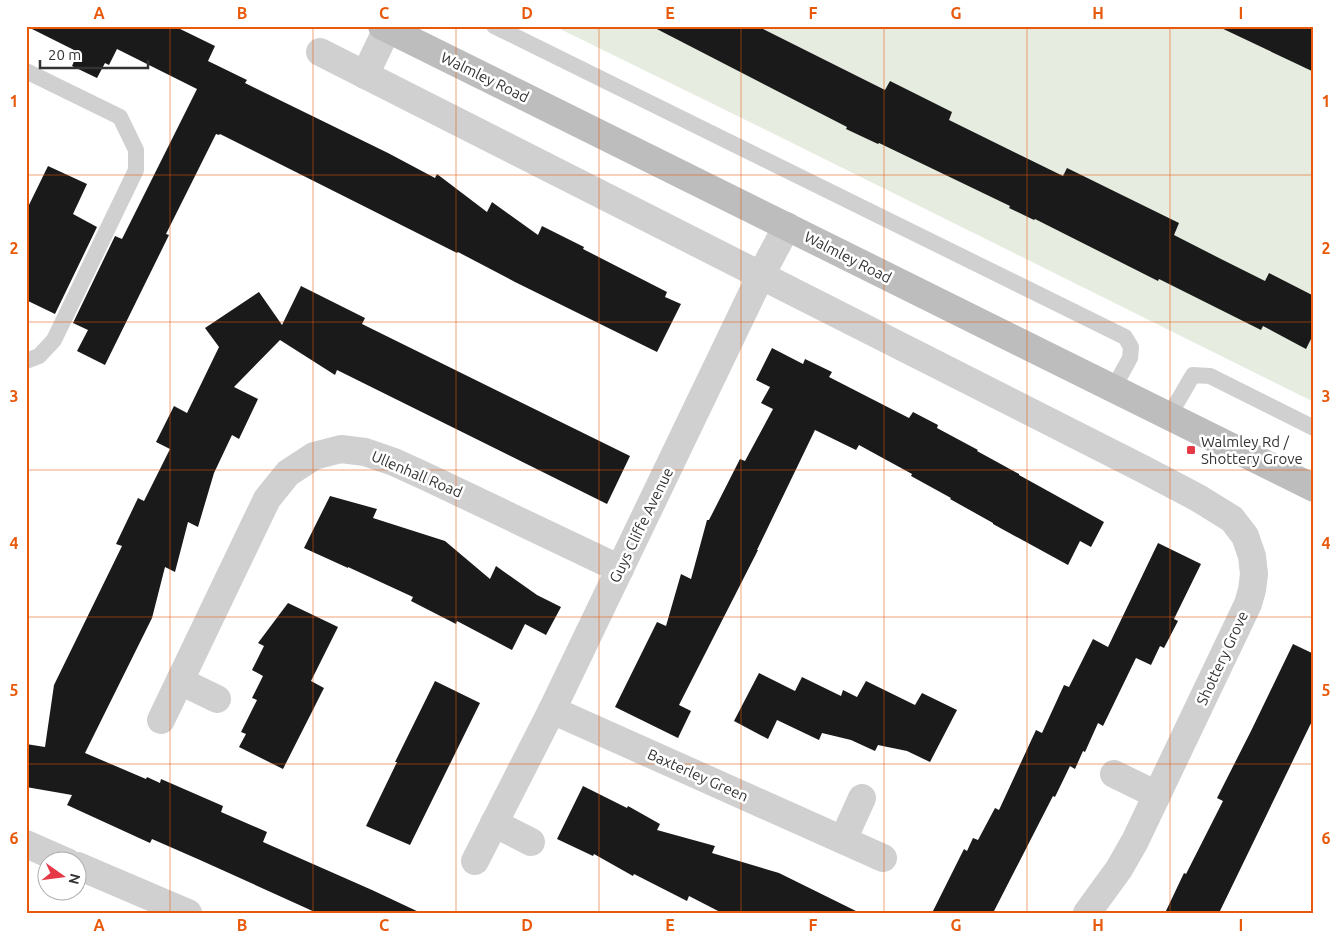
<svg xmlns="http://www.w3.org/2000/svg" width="1340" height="939" font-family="Ubuntu,sans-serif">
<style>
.green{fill:#e6ecdf}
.building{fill:#1a1a1a}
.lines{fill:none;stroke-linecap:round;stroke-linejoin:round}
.lane{stroke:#d0d0d0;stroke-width:16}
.street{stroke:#d0d0d0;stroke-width:28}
.secondary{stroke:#bdbdbd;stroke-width:28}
.grid{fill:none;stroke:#e8590c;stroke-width:1;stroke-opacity:0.55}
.poi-dot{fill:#e63946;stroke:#fff;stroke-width:2}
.labels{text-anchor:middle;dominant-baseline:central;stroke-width:5;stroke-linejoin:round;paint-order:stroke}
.street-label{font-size:15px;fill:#333;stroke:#fff}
.poi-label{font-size:15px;fill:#333;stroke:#fff;text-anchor:start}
.neatline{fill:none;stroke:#e8590c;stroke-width:2}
.grid-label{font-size:16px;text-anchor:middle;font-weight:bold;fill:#e8590c}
</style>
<rect width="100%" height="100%" fill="#fff"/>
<path class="green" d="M554,26h760v376l-554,-275z"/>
<g class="building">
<path d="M26,26h148l41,20 -7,15 39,19 -2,3 143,70 47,25 2,-4 50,38 5,-10 46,33 4,-9 42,21 -1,2 84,43 -2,5 16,7 -24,48 -142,-70 -57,-30 -1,1 -237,-119 -1,1 -3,-1 -50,100 3,1 -64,130 -28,-14 11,-21 -15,-7 42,-87 7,3 75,-150 -80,-40 -8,16 -4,-2 -8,15 -25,-12 6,-14z"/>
<path d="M651,26h106l128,64 5,-9 62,31 -3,8 114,56 4,-8 112,55 -5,12 45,23 46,23 4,-8 45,23v37l-8,16 -43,-23 -2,4 -102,-51 -1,2 -123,-62 -1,1 -25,-12 1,-2 -131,-63 -1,1 -32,-15 1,-2z"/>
<path d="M1217,26h97v46z"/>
<path d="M48,166l39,18 -14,30 24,13 -42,87 -29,-14v-89z"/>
<path d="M301,286l64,32 -3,6 268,132 -23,48 -270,-134 -2,5 -55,-35 -46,47 24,12 -19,40 -7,-4 -18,38 -16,54 -10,-5 -13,50 -10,-5 -13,51 -67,135 61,26 1,-2 13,6 1,-4 62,27 -2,6 46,20 -4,10 109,48 49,23h-104l-117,-53 -48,-21 -2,4 -83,-38 5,-10 -46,-8v-43l19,3 9,-62 68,-139 -6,-2 22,-46 6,3 26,-52 -14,-7 18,-36 13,7 32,-66 -14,-19 54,-36 23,33z"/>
<path d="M772,348l31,16 2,-5 27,13 -3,5 80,41 4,-6 25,13 -1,3 41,22 -1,1 42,23v1l85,47 -13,25 -11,-6 -12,24 -75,-41v-1l-43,-24 1,-1 -40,-22 1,-2 -53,-29 -3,5 -41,-20 -58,120h1l-79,155 12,6 -13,27 -63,-31 42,-85 9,4 15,-52 10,5 16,-59h2l31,-61 5,2 28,-52 -12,-6 9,-16 -14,-7z"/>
<path d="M330,496l47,13 -4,9 72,23 45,38 6,-13 41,29 24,12 -15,28 -21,-11 -13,26 -55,-29 -1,3 -45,-23 2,-4 -65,-30v1l-44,-20z"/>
<path d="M1158,543l43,21 -27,55 4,2 -14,27 -4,-2 -9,19 -15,-7 -33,68 -5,-3 -13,29 -2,-1 -8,18 -5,-3 -15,31 -2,-1 -60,117h-61l32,-64 3,2 6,-13 5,2 17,-32 4,2 37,-80 6,3 22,-48 5,2 24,-48 15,8z"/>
<path d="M288,603l50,24 -27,54 13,7 -41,81 -44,-22 7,-13 -5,-2 16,-32 -5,-2 11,-22 -11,-6 12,-24 -6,-3z"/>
<path d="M1293,644l21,10v63l-95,196h-54l19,-40 2,1 37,-73 -6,-3 34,-67z"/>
<path d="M759,673l36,18 7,-14 39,19 2,-6 14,7 9,-16 49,24 7,-12 35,17 -27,52 -23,-11 -29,-6 -3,6 -24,-11 -29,-7 -3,7 -42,-20 -9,19 -34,-18z"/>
<path d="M435,681l45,22 -70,142 -44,-19 31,-64h-2z"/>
<path d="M583,786l44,22 1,-2 32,18 -3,6 58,16 -3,7 67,20 81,40h-138l-33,-17 -2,5 -53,-27 -1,2 -39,-22 -1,2 -36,-17z"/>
</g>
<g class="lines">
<g class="lane">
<path d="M494,26l631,311 6,10 -1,11 -17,31"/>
<path d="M26,71l94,46 16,33v20l-82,170 -15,16 -13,5"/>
<path d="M1169,416l24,-41 17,1 104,52"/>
</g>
<g class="street">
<path d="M320,52l823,417 55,29 34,21 13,17 7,20 2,18 -2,16 -4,14 -113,237 -16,28 -32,44"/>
<path d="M365,75l22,-46"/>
<path d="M180,681l37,18"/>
<path d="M552,710l331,148"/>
<path d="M161,720l106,-221 21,-26 26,-17 27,-7 24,3 29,10 35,16 191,91"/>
<path d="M1114,774l43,21"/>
<path d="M494,823l37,19"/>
<path d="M843,840l19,-42"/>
<path d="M26,844l41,18"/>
<path d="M475,861l77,-151 209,-435 26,-49"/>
<path d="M78,866l110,47"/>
</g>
<path class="secondary" d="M382,26l932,462"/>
</g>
<path class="grid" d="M170,26v887M313,26v887M456,26v887M599,26v887M741,26v887M884,26v887M1027,26v887M1170,26v887M26,175h1288M26,322h1288M26,470h1288M26,617h1288M26,764h1288"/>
<rect class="poi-dot" x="1186" y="445" width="10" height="10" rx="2.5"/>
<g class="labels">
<g class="street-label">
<text transform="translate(485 77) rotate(26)">Walmley Road</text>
<text transform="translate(848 257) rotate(27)">Walmley Road</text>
<text transform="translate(417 474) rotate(23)">Ullenhall Road</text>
<text transform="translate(641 525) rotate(-64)">Guys Cliffe Avenue</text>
<text transform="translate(1222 658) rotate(-65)">Shottery Grove</text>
<text transform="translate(698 775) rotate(24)">Baxterley Green</text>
</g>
<g class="poi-label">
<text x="1201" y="441">Walmley Rd /<tspan x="1201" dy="17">Shottery Grove</tspan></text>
</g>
</g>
<rect width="1340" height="939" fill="none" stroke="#ffffff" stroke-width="55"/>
<g transform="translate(62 876) rotate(104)"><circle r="24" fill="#ffffff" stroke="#adadad"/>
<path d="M0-4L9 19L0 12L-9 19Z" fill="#e63946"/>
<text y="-8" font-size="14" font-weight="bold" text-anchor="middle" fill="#333333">N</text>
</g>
<path d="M40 60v8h108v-8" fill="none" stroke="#333333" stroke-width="2.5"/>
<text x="48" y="60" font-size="15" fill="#333333" stroke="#ffffff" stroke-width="4" paint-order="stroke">20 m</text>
<rect x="28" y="28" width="1284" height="884" class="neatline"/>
<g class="grid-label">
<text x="99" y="19">A</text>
<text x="242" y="19">B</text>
<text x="384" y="19">C</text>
<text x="527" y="19">D</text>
<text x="670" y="19">E</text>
<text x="813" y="19">F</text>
<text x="956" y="19">G</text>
<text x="1098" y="19">H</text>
<text x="1241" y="19">I</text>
<text x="14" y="107">1</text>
<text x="1326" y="107">1</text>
<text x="14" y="254">2</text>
<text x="1326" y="254">2</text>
<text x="14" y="402">3</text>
<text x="1326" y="402">3</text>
<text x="14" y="549">4</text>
<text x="1326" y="549">4</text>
<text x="14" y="696">5</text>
<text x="1326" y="696">5</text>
<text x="14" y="844">6</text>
<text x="1326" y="844">6</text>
<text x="99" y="931">A</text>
<text x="242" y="931">B</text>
<text x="384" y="931">C</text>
<text x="527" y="931">D</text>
<text x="670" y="931">E</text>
<text x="813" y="931">F</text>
<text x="956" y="931">G</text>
<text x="1098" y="931">H</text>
<text x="1241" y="931">I</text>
</g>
</svg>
